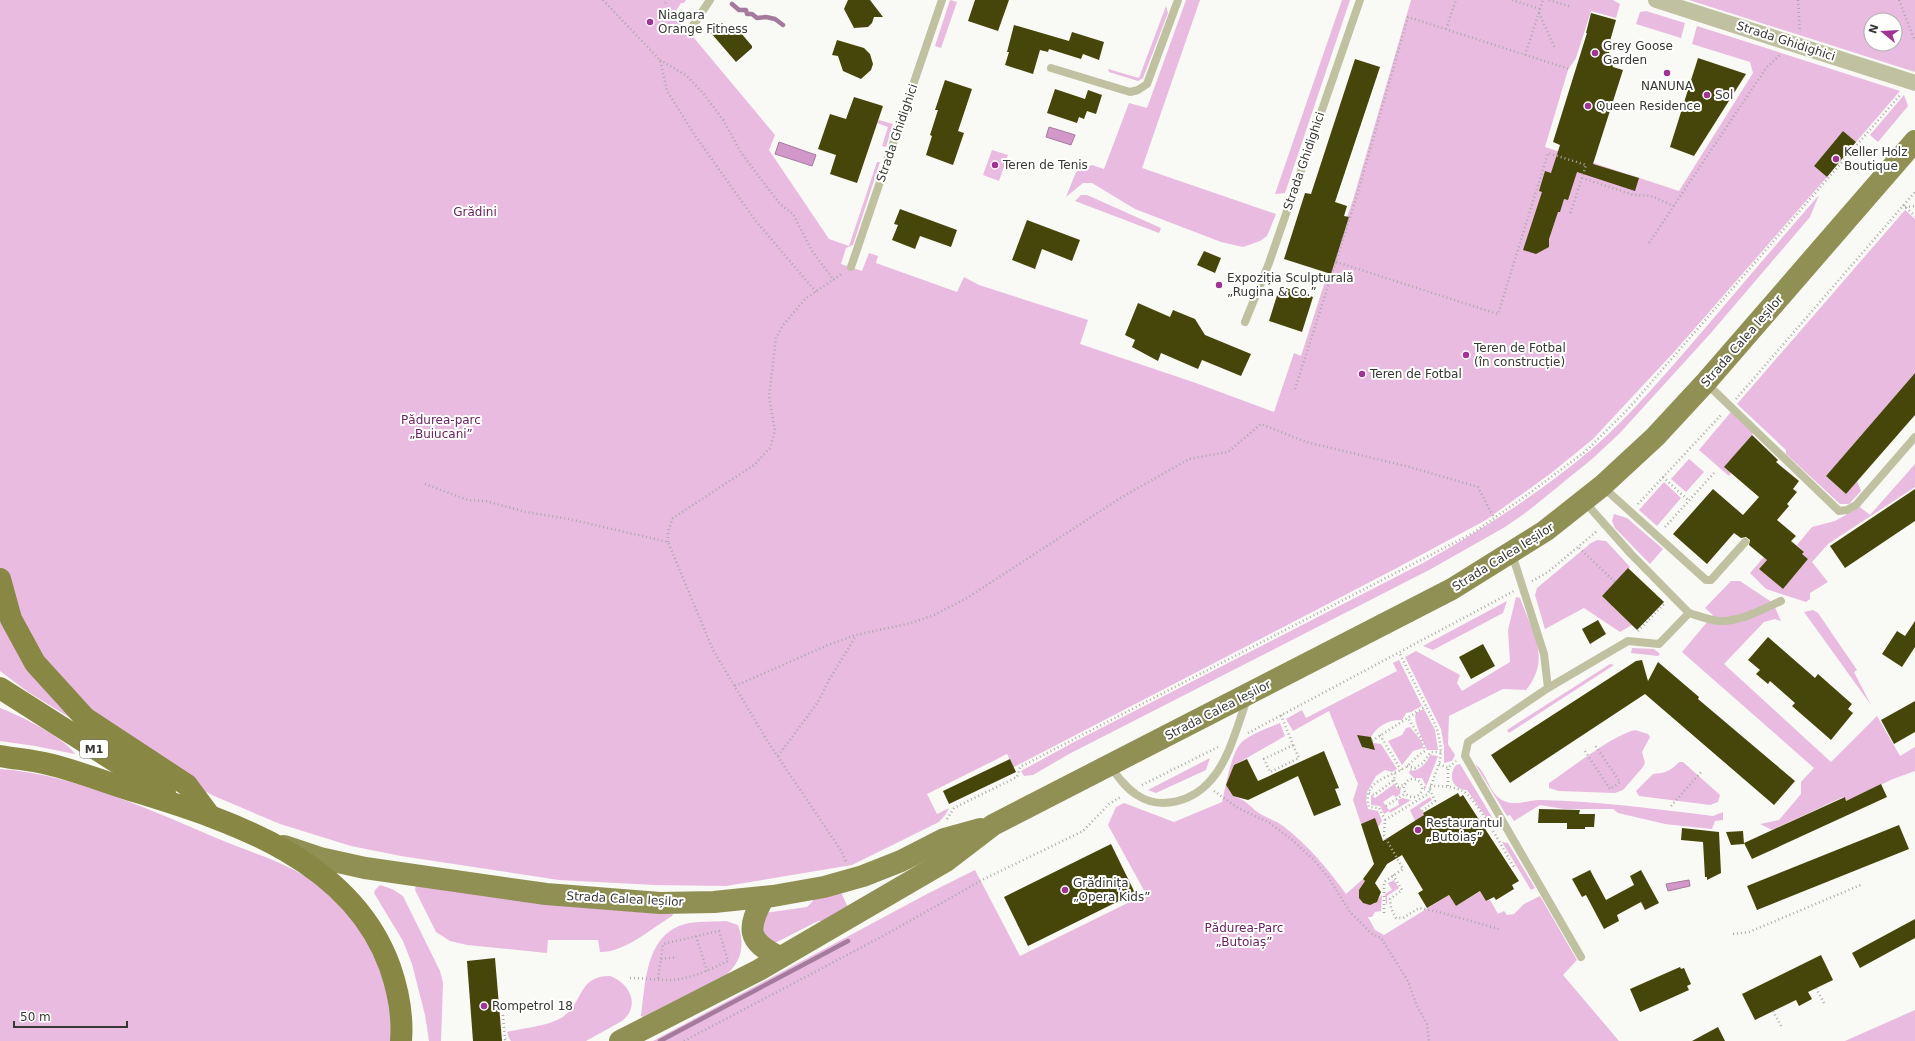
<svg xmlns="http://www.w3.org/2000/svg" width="1915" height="1041" font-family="'DejaVu Sans',sans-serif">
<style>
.green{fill:#e9bbe1;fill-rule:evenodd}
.water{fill:#d398ca;stroke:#a47b9d}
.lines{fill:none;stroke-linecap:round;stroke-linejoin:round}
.stream{stroke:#a47b9d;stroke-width:4.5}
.building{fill:#47460a}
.path{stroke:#aaaaa7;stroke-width:2.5;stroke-dasharray:1 3;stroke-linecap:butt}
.service{stroke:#c0c1a1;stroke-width:8}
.minor{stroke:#c0c1a1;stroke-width:16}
.primary{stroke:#909054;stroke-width:22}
.trunk{stroke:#888744;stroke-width:22}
.poi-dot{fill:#a03495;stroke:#fffffe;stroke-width:1.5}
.labels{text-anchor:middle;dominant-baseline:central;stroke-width:4;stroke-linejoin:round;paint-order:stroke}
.shield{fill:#fffffe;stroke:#737371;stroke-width:1}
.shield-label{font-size:11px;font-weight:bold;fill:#373735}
.poi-label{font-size:12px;fill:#373735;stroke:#fffffe;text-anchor:start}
.street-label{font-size:12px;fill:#373735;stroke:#fffffe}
.park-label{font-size:12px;fill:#682260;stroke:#fffffe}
</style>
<rect width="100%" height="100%" fill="#f9f9f5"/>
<g class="green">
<path d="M0,0h686l-2,3h-3l-7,11 101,121 -6,15 60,89 20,7 28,-84h3l-27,83 -7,3 -5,16 21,7 7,-18 9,3 -2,7 81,29 7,-15 15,8 109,35 -8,24 113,38 81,30 20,-59 7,3 45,-140 1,1 6,-17 58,-200h202l7,4 -4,14 -25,-7 -15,47 -8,12 -23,77 134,44 74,-118 -3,-11 -58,-18 5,-18 203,65 -44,51 -13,-11 -29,35 13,11 -152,174 -82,88 -43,35 -64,46 -93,50 -379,197 -7,-13 -80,40 10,20 12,-6 -3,6 -7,8 -87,43 -126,21 -71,-1 -96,-5 -158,-24 -50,-10 -71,-22 -66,-28 -124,-66 -62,-38 -28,-21z"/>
<path d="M950,0l7,2 -16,46 -6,-2z"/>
<path d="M1186,0h14l-58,168 134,46 -9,22 -7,5 -17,6 -22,-5 -86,-33 -43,-26h-9l-17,14 10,-25 16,-7 12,4 25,-66 18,5z"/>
<path d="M1342,0h8l-65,193 -10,1z"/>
<path d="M1689,0h226v72zM1871,20h24v24h-24z"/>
<path d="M1166,6l2,7 -25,65 -5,3 -29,-9 -1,-3 31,9z"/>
<path d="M1646,11l39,12 -4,15 -45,-14 4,-12z"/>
<path d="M1904,95l4,11 -30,36 -8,-7z"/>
<path d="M879,120l14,4 -7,23 -4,-1 6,-19 -11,-4z"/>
<path d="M992,150l16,5 -9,26 -16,-6z"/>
<path d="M1081,195h6l74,33 -2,5 -84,-32z"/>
<path d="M1819,195l-9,22 -100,117 -91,100 -27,25 -64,52 -23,16 -74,42 -362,185 -36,21 -9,1 -3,-5 53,-29 349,-179c60,-34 117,-70 170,-115 39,-34 74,-76 108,-115 39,-46 78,-92 118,-138z"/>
<path d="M1905,210l10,9v154l-89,103 20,18 11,-13 4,10 -12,13h-9l-54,-50v-4l-49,-46z"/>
<path d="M1731,412l23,20 -29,35 6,6 -2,3 -30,-26z"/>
<path d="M1689,459l15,13 -18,20 -15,-13z"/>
<path d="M1915,464v23l-87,57 -16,18 16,20 -18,11v6l-4,3 -40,-13 -16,-16 14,-16 3,3 -8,9 24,20 25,-30 -6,-5 2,-2 -7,-7 15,-18 23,-6 25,-14 10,8z"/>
<path d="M1664,482l17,16 -24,28 -18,-16z"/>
<path d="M1614,514l13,4 36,31 -13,15 -35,-36 -3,-7z"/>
<path d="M1597,540l9,1 24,26 -28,29 30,29 -12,7 -36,-24 -39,21 -10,-34 2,-7 54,-45z"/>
<path d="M1731,581h9l33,22 8,18 -6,-2 -11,3 -40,42 107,98 46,-46 23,40 15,-9v24l-22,8 -47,22 -1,-4h-2l-71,33 -12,-6 19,-4 22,-26v-12l13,-14 -132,-116 31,-37 -8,-7z"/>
<path d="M1516,597l4,1c12,34 32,60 6,92l-23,-1 -54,27 -1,28 7,11 -3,6 -8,2v-16l-3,-18 -36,-72 11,-6 44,24 -3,8 5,8 48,-29 -2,-32z"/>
<path d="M1507,601l-4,12 -70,37 -10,-4z"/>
<path d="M1813,610l5,3 39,57 -3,2 17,33 -67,-93z"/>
<path d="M1632,648l22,1 6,5 -2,2 -27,-3z"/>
<path d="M1399,660l23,46 -11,6 -5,1 -4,7c-13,-1 -25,6 -31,17l-11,4 2,6 7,2 4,-6 8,1 16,25 -5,3 -7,-2 -9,6 -9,16 -1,9 2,8 10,2 4,10 -4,6 -17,-3 -8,-24 5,-16 -29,-73 -36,20 -7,-12 16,-9 4,8 91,-47 -4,-8z"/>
<path d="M1610,664l4,1 -105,68 -2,-3z"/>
<path d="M0,708c19,7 64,29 75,46l-40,-8 -35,-5z"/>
<path d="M1424,709l11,21 3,20h-11c-4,-10 -11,-22 -12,-34l1,-3z"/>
<path d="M1280,723l5,13 -52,30 3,6 -10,13 7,11c11,3 15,8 23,15 8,6 19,9 27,15 25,19 45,43 63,68l17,-15 4,4c-7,7 -12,12 -4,20l11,1 8,-9 -1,16 -6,1 -3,5h-4l7,13 9,5 65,-40 7,11 25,-15 5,10 4,-1 8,14 6,-3 3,4 7,-1 10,-10 16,-8 37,64 -14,15 56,66h-966l274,-147 48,-24 45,86 126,-62 -38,-69 8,-18 8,-4 50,19 48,-20c4,-16 9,-51 21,-61 10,-8 25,-13 37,-18z"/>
<path d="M1410,727l12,15 1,6 -10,3 -11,14 -14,-24 14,-6 4,-7z"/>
<path d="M1635,730l13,4 2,3 -8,15 3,11 -2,4 -20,23 -8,3 -56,-2 -10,-3v-5l3,-2c19,-13 63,-47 83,-51z"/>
<path d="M1430,755l8,1 -14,36v-6h2l-4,-8h-8l-5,-5 2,-5 1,3c8,-1 15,-8 18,-16z"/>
<path d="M1210,758l-4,12 -50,23 -8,-3z"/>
<path d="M1679,762h4l37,33 -2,7 -8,3 -71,-9 -3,-5 17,-17c12,-1 18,-3 26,-12z"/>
<path d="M1460,764l38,63 -4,2 -27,-39c-15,-1 -19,-14 -11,-25z"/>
<path d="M1475,764c12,8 13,28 27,36 13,7 25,0 38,0 58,1 116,9 173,16l10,-4v8l-8,1 -3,8 -47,-5 -47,-11 -5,-4h-49l-24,-4 -26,16 -4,-6 -3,1z"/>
<path d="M0,769c75,5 157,44 226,73 35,14 74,25 102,51 44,41 64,89 63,148h-391z"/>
<path d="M1394,783l3,6 4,-2 -1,7 -4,3 -3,-2 -10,7 6,8 10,-5 -1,-5 4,-2 9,2 -21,13 -1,-2 -5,3 -4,-8 -9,-1v-10l4,3 18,-13z"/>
<path d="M1430,797l2,3 -12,8 4,7 -9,6 -5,-11z"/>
<path d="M1502,842l6,1 27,45 -4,2z"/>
<path d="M1394,880l5,8 -12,8v8l-1,1 -1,-11 7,-4 -4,-7z"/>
<path d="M416,884l258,28 -2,4c-20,12 -48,37 -72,36l-2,-12h-50l-1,13 -80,-8 -17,-4 -14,-9 -21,-42z"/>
<path d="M380,885l12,4 11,7 37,75 3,12 -2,58h-12l-4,-26 -13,-51 -9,-23 -29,-48 1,-3z"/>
<path d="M841,892l8,18 -17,11h-14l-45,23c-11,-9 -11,-18 -9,-31l43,-6 6,-6v-4z"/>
<path d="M726,921l12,4c7,20 4,36 -12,50l-83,42 -2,-1c5,-34 4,-84 48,-93 12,-2 25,-1 37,-2z"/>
<path d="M610,976c20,7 31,30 12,45l-36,20h-75l-2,-3 -2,-6c16,-4 44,-6 57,-16 20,-15 14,-40 46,-40z"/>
<path d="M1915,1010v31h-70z"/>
</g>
<g class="water">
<path d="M1049,127l26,8 -4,10 -25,-8z"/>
<path d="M779,142l37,13 -4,11 -37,-12z"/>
<path d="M1689,880l1,6 -22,5 -2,-7z"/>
</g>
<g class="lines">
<g class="stream">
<path d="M732,4l7,6h7l1,4h5l5,4 9,-1 9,2 8,6"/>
<path d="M660,1041l188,-100"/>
</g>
</g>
<g class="building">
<path d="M848,0h22l13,17h-9l-2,6 -4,4 -14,1 -10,-19z"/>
<path d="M975,0h34l-11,31 -30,-10z"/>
<path d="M1591,13l25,7 -8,28 5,19 10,3 -30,94 46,14 -4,13 -58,-19 -9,28 -4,-1 -4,13h-2l-9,27v8l-13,7 -13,-4 19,-58 -3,-1 6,-20 6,2 9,-28 -7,-3 34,-109h-1z"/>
<path d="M722,23l6,7 13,3 11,13v2l-16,14 -25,-29z"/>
<path d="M1014,25l55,16 3,-9 32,10 -5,18 -16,-6 -2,5 -32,-10 -1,3 -8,-2 -7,24 -28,-9 4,-13h-2z"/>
<path d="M837,40l27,8 6,6 3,10 -2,6 -10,9 -18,-8 -5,-15 -6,-1z"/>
<path d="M1698,58l48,16 -52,82 -24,-9z"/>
<path d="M1355,59l25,8 -45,135 12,4 -3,10 5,1 -18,57 -47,-15 21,-66 6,1z"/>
<path d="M945,80l27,9 -14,42 6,2 -11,32 -27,-10 6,-19 -2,-1 8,-25h-3z"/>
<path d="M1055,89l30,10 3,-9 14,5 -6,19 -9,-3 -3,8 -5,-2 -2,6 -30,-10z"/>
<path d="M854,97l29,9 -26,77 -27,-9 6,-19 -18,-6 12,-35 16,5z"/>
<path d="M1843,131l13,11 -29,35 -13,-11z"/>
<path d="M900,209l57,21 -6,17 -31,-11 -5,13 -23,-9 6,-15 -4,-1z"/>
<path d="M1027,220l53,20 -8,21 -30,-12 -7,20 -23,-9z"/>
<path d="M1204,251l17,7 -6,15 -18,-8z"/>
<path d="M1280,286l33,11 -11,35 -33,-11z"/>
<path d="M1138,303l32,14 3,-7 22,9 10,16 46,19 -10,22 -39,-16 -4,9 -37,-16 -3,8 -26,-14 3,-7 -10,-5z"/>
<path d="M1915,373v42l-69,79 -20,-18z"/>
<path d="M1752,435l26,25 -2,2 23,19 -6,8 4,3 -10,12 2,2 -12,14 19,16 -5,5 13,11 -2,2 6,5 -25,30 -24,-20 8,-9 -18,-15 1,-5 -4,-3 -5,1 -7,-5 -27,31 -34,-30 40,-45 30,26 16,-18 -35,-30z"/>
<path d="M1915,489v32l-70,47 -15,-22z"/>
<path d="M1628,568l36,34 -27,28 -35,-34z"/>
<path d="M1598,620l8,14 -16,10 -8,-15z"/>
<path d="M1915,621v26l-13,20 -20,-13 15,-23 8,5z"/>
<path d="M1768,637l47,41 3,-4 34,30 -4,5 5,4 -22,27 -39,-34 3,-3 -25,-22 -2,3 -12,-10 4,-4 -12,-10z"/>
<path d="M1483,644l12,22 -24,13 -12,-22z"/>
<path d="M1642,660l6,21 10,-19 41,35 -1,2 97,82 -21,24 -129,-111 -135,89 -19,-28 145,-94z"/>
<path d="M1915,701v31l-21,12 -13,-24z"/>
<path d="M1357,735l14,2 4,13 -13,-3z"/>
<path d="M1324,751l15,37 -4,1 6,16 -27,11 -16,-40 -50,24 -15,-4 -7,-11 8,-20 13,-6 11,22z"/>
<path d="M1010,759l6,13 -67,32 -6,-13z"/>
<path d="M1881,784l6,13 -135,62 -8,-16 101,-46 1,4z"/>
<path d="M1458,793l2,4 3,-2 56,86 -7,4 2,4 -18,11 -2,-3 -8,4 -6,-10 -24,15 -7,-11 -22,13 -9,-15 5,-3 -21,-35 -15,9 -12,19 6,9 -4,10 -7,3 -7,-2 -4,-5v-8l6,-9 -2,-2 11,-15 -13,-40 14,-6 8,23 41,-26 -1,-2z"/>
<path d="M1539,809l41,1 -1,4h16l-1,13h-9v2h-18v-6h-29z"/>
<path d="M1899,825l10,24 -152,61 -10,-24z"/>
<path d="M1682,828l37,4 2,41 -14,7v-3h-2l-2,-35 -22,-2z"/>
<path d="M1743,831l1,13 -13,1 -5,-13z"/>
<path d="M1111,844l24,49 -107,53 -24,-49z"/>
<path d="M1590,870l16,30 28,-15 -4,-9 11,-6 18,33 -14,7 -4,-8 -24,13 2,6 -15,8 -18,-34 -4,2 -10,-18z"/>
<path d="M1915,919v19l-55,30 -8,-15z"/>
<path d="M1821,955l12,25 -25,12 4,7 -13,7 -3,-6 -41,20 -13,-26z"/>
<path d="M495,958l7,83h-29l-6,-80z"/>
<path d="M1680,967l1,2 3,-1 7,16 -4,2 2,4 -49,22 -10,-23z"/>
<path d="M1718,1027l7,14h-33z"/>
</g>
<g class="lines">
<g class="path">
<path d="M603,0l57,60 7,31 29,46 59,83 61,72"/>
<path d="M1512,0l28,9"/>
<path d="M1549,0l20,6"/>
<path d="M1798,0l2,32"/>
<path d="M1899,0l16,41"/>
<path d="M665,3l3,-3"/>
<path d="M1539,13l16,35"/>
<path d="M1446,29l10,-29"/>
<path d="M1525,55l18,-55"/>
<path d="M660,60l27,16 16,17 21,28 16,30 14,19 26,34 13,10 19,37 22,29"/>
<path d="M1582,178l52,17 17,1 23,10"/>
<path d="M1903,205l12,11"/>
<path d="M1905,207l10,-1"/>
<path d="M1649,243l117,-175 14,-13"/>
<path d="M1336,262l162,52 50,-161 38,12 -16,50"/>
<path d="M1295,389l60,-187 53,-185 161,52"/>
<path d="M1736,399l179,-207"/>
<path d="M1663,477l26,24"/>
<path d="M425,484l43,16 17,1 41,11 43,7 99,23 45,108 55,92 74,110 4,10"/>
<path d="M1638,504l84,-90"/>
<path d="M1665,527l49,-54"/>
<path d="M668,542v-11l5,-13 81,-53 16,-17 5,-17 -6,-34 7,-59 8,-14 21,-25 38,-26"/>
<path d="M1579,548l36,34"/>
<path d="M1532,581l16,-9 49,-41"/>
<path d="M1638,631l27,-28"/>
<path d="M735,686l93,-41 28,-10 55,-12 23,-8 33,-17 155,-101 67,-38 39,-7 33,-28 45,18 100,24 72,21 16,31"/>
<path d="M1281,715l12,30 -29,14 6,13 29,-14 -6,-13"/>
<path d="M1248,733l266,-142"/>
<path d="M1380,735l21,35"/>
<path d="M1372,741l54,-35"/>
<path d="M1585,751l25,38 10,-7 -25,-37"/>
<path d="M778,756l40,-54 11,-22 27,-44"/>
<path d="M1439,764l9,4"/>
<path d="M1407,766l8,2 8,-5 8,-11h10"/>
<circle cx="1413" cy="788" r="9"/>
<path d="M1394,780l4,7 8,-3"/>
<path d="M1142,785l76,-38"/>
<path d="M1430,786c12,0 22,0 33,5 13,7 42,61 51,76"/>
<path d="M1448,786v-18l8,-7"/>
<path d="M1214,791l24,17 30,14 22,16 24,22 14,17 22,35 21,21 10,5 27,43 9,25 10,18 2,17"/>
<path d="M1369,793l5,2 20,-15 1,-7"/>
<path d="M1386,806l20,-13"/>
<path d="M1671,806l31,-35"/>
<path d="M1422,811l13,-10 -6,-13"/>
<path d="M947,819l7,-11 63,-31 3,-10 453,-234 54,-38 59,-44 43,-43 272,-314"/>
<path d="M1385,820l43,-26 12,-33 1,-12 -3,-17 -5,-12 -34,-68"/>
<path d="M1393,875l9,15 -12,9 1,9 5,10h7l16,-10 16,3 64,18"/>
<path d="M1384,913v-31l19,-13 -19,-34 1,-15 -6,-12 -10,-1c-8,-26 21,-30 37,-40 7,-5 11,-12 19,-16l-2,-9 -15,-24"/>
<path d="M1733,934l16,-2 114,-48"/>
<path d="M696,936l11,35"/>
<path d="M661,959l16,-2"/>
<path d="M630,978c16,0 35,4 50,1 17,-3 33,-11 48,-18l-9,-30 -56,13 -5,35"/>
<path d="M1816,988l9,17"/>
<path d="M1773,1011l9,17"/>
<path d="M503,1015l2,24 2,2"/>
<path d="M684,1041l199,-105 101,-57 99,-48 26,-27 13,-8"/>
</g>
<g class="service">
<path d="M692,27l18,-27"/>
<path d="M1051,68l79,24 8,-2 9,-6 31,-84"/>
<path d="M851,267l91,-267"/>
<path d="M1245,322l24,-59 91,-263"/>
<path d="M1706,383l133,128 8,-1 9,-5 59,-68"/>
<path d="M1603,487l103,93h5l34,-38"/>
<path d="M1512,554l32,100 4,34 -80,54 -3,14 116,201"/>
<path d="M1689,613c10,3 20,7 30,8 21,1 44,-12 62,-20"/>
<path d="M1548,688l80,-47 31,3 30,-31 -58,-59 -47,-53"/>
<path d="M1110,766c8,11 16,22 27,29 24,16 56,6 74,-15 18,-20 27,-56 36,-81"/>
</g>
<path class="minor" d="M1656,0l259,83"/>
<g class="primary">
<path d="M284,846l36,12 45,10 181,26 114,9 54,-1 59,-6 51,-9 39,-11 38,-15 43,-22 36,-10"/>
<path d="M764,897c-17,31 -18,44 16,60"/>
<path d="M620,1041l139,-71 187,-109 47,-36 459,-236 93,-58 57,-45 53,-49 51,-55 209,-241"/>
</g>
<g class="trunk">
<path d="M0,579l11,40 24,44 50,55 102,67 23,31"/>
<path d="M0,688l165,105"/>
<path d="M0,756c16,3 32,4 48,8 30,7 59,19 89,28 98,30 215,69 253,175 8,23 13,49 11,74"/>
</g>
</g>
<g class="poi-dot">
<circle cx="650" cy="22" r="4"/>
<circle cx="1595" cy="53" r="4"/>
<circle cx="1667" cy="73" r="4"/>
<circle cx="1707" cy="95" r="4"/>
<circle cx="1588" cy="106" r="4"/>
<circle cx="1836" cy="159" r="4"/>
<circle cx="995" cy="165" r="4"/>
<circle cx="1219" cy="285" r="4"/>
<circle cx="1466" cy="355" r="4"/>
<circle cx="1362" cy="374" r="4"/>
<circle cx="1418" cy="830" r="4"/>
<circle cx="1065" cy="890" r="4"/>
<circle cx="484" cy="1006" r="4"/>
</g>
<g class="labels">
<rect class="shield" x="80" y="740" width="28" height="18" rx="3"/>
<g class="shield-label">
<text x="94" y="749">M1</text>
</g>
<g class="poi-label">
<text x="658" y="15">Niagara<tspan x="658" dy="14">Orange Fitness</tspan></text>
<text x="1603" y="46">Grey Goose<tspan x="1603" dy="14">Garden</tspan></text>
<text x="1667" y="86" text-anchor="middle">NANUNA</text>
<text x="1715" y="95">Sol</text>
<text x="1596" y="106">Queen Residence</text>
<text x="1844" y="152">Keller Holz<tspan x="1844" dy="14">Boutique</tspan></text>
<text x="1003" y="165">Teren de Tenis</text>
<text x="1227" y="278">Expoziția Sculpturală<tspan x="1227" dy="14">„Rugina &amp; Co.”</tspan></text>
<text x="1474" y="348">Teren de Fotbal<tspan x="1474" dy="14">(în construcție)</tspan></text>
<text x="1370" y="374">Teren de Fotbal</text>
<text x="1426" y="823">Restaurantul<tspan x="1426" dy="14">„Butoiaș”</tspan></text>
<text x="1073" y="883">Grădinița<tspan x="1073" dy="14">„Opera Kids”</tspan></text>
<text x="492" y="1006">Rompetrol 18</text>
</g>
<g class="street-label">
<text transform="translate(1786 41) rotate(18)">Strada Ghidighici</text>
<text transform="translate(897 133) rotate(-71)">Strada Ghidighici</text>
<text transform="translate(1304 161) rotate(-71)">Strada Ghidighici</text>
<text transform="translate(1742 341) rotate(-49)">Strada Calea Ieșilor</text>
<text transform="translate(1503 557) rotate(-32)">Strada Calea Ieșilor</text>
<text transform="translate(1218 710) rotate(-27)">Strada Calea Ieșilor</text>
<text transform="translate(625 899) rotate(3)">Strada Calea Ieșilor</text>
</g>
<g class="park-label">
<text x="475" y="212">Grădini</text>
<text x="441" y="420">Pădurea-parc<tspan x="441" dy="14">„Buiucani”</tspan></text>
<text x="1244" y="928">Pădurea-Parc<tspan x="1244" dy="14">„Butoiaș”</tspan></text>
</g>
</g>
<g transform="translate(1883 32) rotate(288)"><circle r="19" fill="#fffffe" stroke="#afafae"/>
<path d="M0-3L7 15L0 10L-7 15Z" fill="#a03495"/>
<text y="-6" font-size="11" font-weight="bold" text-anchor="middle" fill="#373735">N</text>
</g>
<path d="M14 1021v6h113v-6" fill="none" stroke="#373735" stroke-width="2"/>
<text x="20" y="1021" font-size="12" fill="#373735" stroke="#fffffe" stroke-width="3" paint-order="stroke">50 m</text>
</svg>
